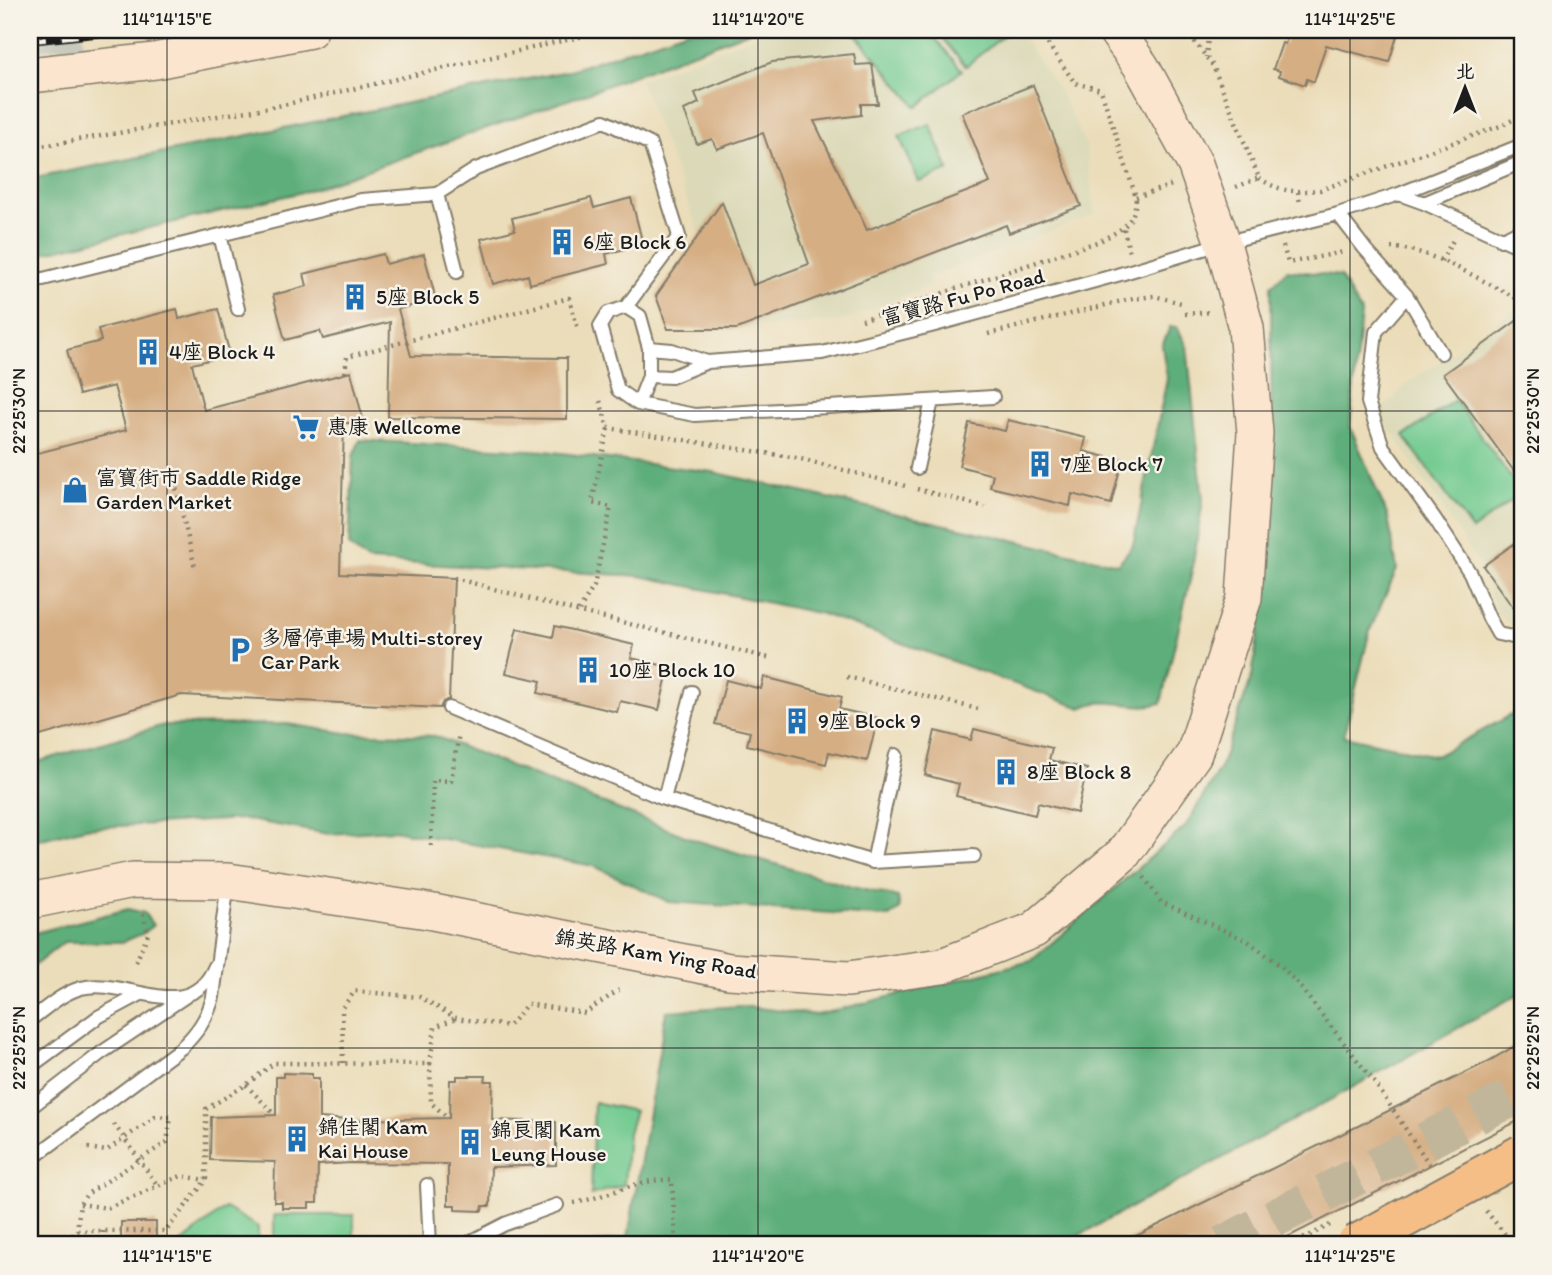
<svg xmlns="http://www.w3.org/2000/svg" width="1552" height="1275" viewBox="0 0 1552 1275" font-family="Itim,'LXGW WenKai TC',sans-serif">
<style>
.built{fill:#dbd9b8}
.industrial{fill:#c3c6b9}
.green{fill:#72ca90;stroke:#477356;stroke-width:2}
.forest{fill:#5dae7a;stroke:#3c654b;stroke-width:2}
.building{fill:#d6ae83}
.lines{fill:none;stroke-linecap:round;stroke-linejoin:round}
.primary-tunnel{stroke:#c2b69a;stroke-width:38;stroke-dasharray:38 19;stroke-linecap:butt}
.lane-casing{stroke:#847c6a;stroke-width:16}
.secondary-casing{stroke:#847c6a;stroke-width:38}
.path{stroke:#847c6a;stroke-width:4.5;stroke-dasharray:2 5;stroke-linecap:butt}
.lane{stroke:#fff;stroke-width:12}
.secondary{stroke:#fbe5cf;stroke-width:35}
.rail-casing{stroke:#1c1c1c;stroke-width:8}
.rail{stroke:#f7f3e8;stroke-width:5;stroke-dasharray:16;stroke-linecap:butt}
.primary-bridge-casing{stroke:#847c6a;stroke-width:42;stroke-linecap:butt}
.primary-bridge{stroke:#f6be87;stroke-width:38}
.ticks{fill:none;stroke:#1c1c1c;stroke-width:2;stroke-opacity:0.45}
.labels{text-anchor:middle;stroke-width:5;stroke-linejoin:round;paint-order:stroke}
.poi-label{font-size:21px;fill:#1c1c1c;stroke:#f7f3e8;text-anchor:start}
.street-label{font-size:21px;fill:#1c1c1c;stroke:#f7f3e8}
.neatline{fill:none;stroke:#1c1c1c;stroke-width:2.5}
.ticks-label{font-size:18px;text-anchor:middle;fill:#1c1c1c}
</style>
<rect width="100%" height="100%" fill="#f7f3e8"/>
<filter id="ink" filterUnits="userSpaceOnUse"><feTurbulence type="fractalNoise" baseFrequency=".0143" numOctaves="2"/><feDisplacementMap in="SourceGraphic" scale="14" xChannelSelector="R" yChannelSelector="G"/><feConvolveMatrix kernelMatrix="1 2 1 2 8 2 1 2 1" color-interpolation-filters="sRGB"/></filter>
<filter id="wash" filterUnits="userSpaceOnUse"><feTurbulence type="fractalNoise" baseFrequency=".00686" numOctaves="4" result="noise"/><feDisplacementMap in="SourceGraphic" scale="28" xChannelSelector="R" yChannelSelector="G"/><feGaussianBlur stdDeviation="1.57" result="paint"/><feColorMatrix in="noise" values="0 0 0 0 0 0 0 0 0 0 0 0 0 0 0 0 0 1.4 0 .05"/><feComposite in="paint" operator="in"/></filter>
<g filter="url(#wash)">
<rect width="100%" height="100%" fill="#ebddb9"/>
<!-- built -->
<path class="built" d="M770,30h248l42,62 26,53 9,69 -166,63 4,8 -92,36 -104,8 -97,-249z
M1516,309l6,1v318l-13,-4 -12,-11 -18,-49 -100,-152 29,-29z"/>
<!-- industrial -->
<path class="industrial" d="M30,30h52l2,15 -54,6z"/>
<!-- green -->
<path class="green" d="M852,30h76l34,40 -45,37z
M935,30h75l-44,36z
M930,124l19,46 -30,12 -20,-46z
M1455,400l67,93 -50,37 -68,-94z
M594,1102l41,9 -7,22 -4,52 -33,10z
M225,1208l33,19v18h-79z
M274,1215h80v30h-80z"/>
<!-- forest -->
<path class="forest" d="M688,30h64l-170,65 -275,96 -277,65v-77l537,-108z
M1287,270l53,6 21,37 -11,113 38,91 9,52 -27,61 -26,106 92,20 86,-47v283l-179,101 -282,152h-474l41,-8 38,-226 75,-5 76,9 214,-54 154,-134 35,-59 32,-92 20,-136 -1,-254z
M1170,327h7l10,19 16,154 -12,76 -30,127c-27,9 -53,-9 -80,5l-259,-94 -182,-38 -272,-15 -19,-15 4,-90 7,-16 185,11 168,21 405,92 15,-19 34,-166 -5,-33z
M287,724l59,9 89,3 260,104 157,47 46,10 2,12 -11,8 -220,-15 -75,-36 -201,-36 -64,4 -87,-15 -157,9 -55,14v-78l134,-39z
M128,909l16,4 9,12 -9,8 -21,9h-59l-34,27v-35z"/>
<g id="blocks">
<!-- building -->
<path class="building" d="M1290,30h109l-10,32 -63,-17 -12,37 -7,-3 -2,6 -26,-9 1,-5 -7,-2 9,-26 3,1z
M854,54l2,11 16,-1 6,40h-17v11l-47,6 53,109 123,-47 -28,-70 71,-28 48,121 -72,27 -3,-8 -269,104h-69l-12,-33 66,-94 31,83 56,-21 -46,-131 -46,16 -5,-10 -15,5 -13,-34 15,-7 -4,-10 77,-31z
M591,198l3,10 37,-10 12,46 -37,10 2,10 -78,20 -2,-9 -35,9 -12,-45 34,-9 -3,-12z
M383,254l3,10 38,-10 12,46 -38,9 13,47 156,2v61l-179,-2 2,-95 -67,17 -3,-8 -35,9 -12,-45 34,-9 -3,-12z
M177,309l2,10 39,-10 12,46 -38,9 12,46 147,-38 13,51h-20l-4,150 114,5 -5,121 -6,3 -3,6 -259,-13 -151,44v-284l96,-25 -12,-44 -35,9 -12,-45 34,-9 -3,-12z
M1522,317v165l-79,-108z
M1008,420l78,18 -3,13 39,10 -11,43 -39,-10 -2,12 -80,-19 3,-12 -34,-9 10,-43 36,8z
M1522,538v82l-39,-54z
M555,626l79,19 -3,13 38,9 -10,43 -39,-9 -3,11 -79,-19 3,-12 -35,-8 11,-44 36,8z
M764,677l78,20 -3,12 39,9 -11,43 -38,-9 -3,12 -79,-19 3,-13 -35,-8 11,-44 35,9z
M974,729l78,19 -3,12 38,9 -10,44 -39,-10 -3,12 -79,-19 3,-12 -34,-9 10,-44 36,9z
M1522,1042v77l-250,126h-154l369,-183z
M283,1073l29,1v4h7v40l32,2 98,-2 1,-38h7v-4h29l-1,5h8l-1,39 64,2v43l-65,2 -1,39h-7l-1,5 -27,-1v-5h-7v-41l-97,-1 -33,2 -1,38h-8v5h-27v-6h-8l1,-40 -65,-2 1,-43 65,-2v-38h7z
M121,1222h35v23h-35z"/>
</g>
</g>
<g filter="url(#ink)">
<use href="#blocks" fill-opacity="0" stroke="#847c6a" stroke-width="2"/>
<g class="lines">
<!-- primary-tunnel -->
<path class="primary-tunnel" d="M1222,1245l300,-153"/>
<!-- lane casing -->
<g class="lane-casing">
<path id="lane" d="M437,194l20,78
M1399,194l25,9 98,45
M1424,203l98,-41
M1338,214l27,35 42,47 34,57
M220,235l18,74
M1501,240l21,-11
M30,285l9,-5 322,-80 76,-6 39,-25 128,-48 46,23 29,92 -53,71
M1407,296l-31,36 -8,70 15,45 52,72 35,54 19,45 9,16 24,5
M649,348v28
M707,362l-35,-12 -23,-2 -9,-32 -14,-9 -18,6 -8,13 18,64 20,14 11,-28 22,1 36,-15 115,-9 109,-27 186,-51 106,-32 115,-29 61,-20 123,-49
M638,404l57,11 298,-18
M917,468l15,-67
M449,708l215,91 209,63 101,-6
M664,799l28,-107
M873,862l23,-107
M30,1020c15,-11 32,-27 51,-32 44,-12 108,40 134,-22
M30,1067l68,-50 43,-23
M30,1108l71,-55 85,-57
M30,1160l151,-112c16,-15 26,-29 32,-51l15,-115
M427,1185l3,60
M464,1245l41,-21 52,-19"/>
</g>
<!-- secondary casing -->
<g class="secondary-casing">
<path id="secondary" d="M30,75l125,-14 155,-31
M30,901l103,-21 95,1 200,30 301,60 119,8 94,-13 92,-36 89,-76 71,-100 50,-156 11,-165 -9,-105 -23,-85 -28,-79 -54,-98 -26,-36"/>
</g>
<!-- path -->
<path class="path" d="M1186,30l27,36 46,112
M1202,30l6,8 -2,19
M30,148l253,-43 327,-75
M1259,178c23,15 35,14 61,12l183,-65 19,-10
M1236,187l23,-9
M1298,192l2,11
M1136,197l36,-12
M1124,229l5,23
M1283,246l5,17 56,-11
M1391,248c38,-1 96,36 131,53
M1441,261l14,-24
M1185,314l27,-2
M862,320l238,-79c22,-12 35,-17 36,-44l-35,-107 -26,-7 -37,-53
M988,334l138,-34 28,-4 27,7
M345,373l2,-16 222,-59 9,31
M600,401l8,27 189,30 112,29
M173,475l22,92
M917,489l68,18
M454,578l106,29 209,51
M579,611l15,-25 17,-79 -19,-4 16,-75
M847,677l131,32
M431,846l2,-66 18,1 8,-48
M1144,877l17,25 87,39 33,25 16,17 78,100 56,84
M136,962l12,-28 -6,-24
M343,1063l-1,-55 13,-17 65,6 36,21 53,8 18,-22 58,9 34,-23
M430,1064l5,-37 21,-9
M246,1085l28,29
M114,1124l44,62
M574,1203c34,-6 63,-25 98,-23l4,65
M80,1204l27,4 74,-32 25,4
M1486,1211l28,34
M77,1231l3,-27 7,-10 80,-52 4,-25h-16l-49,34 -23,-4
M103,1231v14
M62,1245l15,-14h89l40,-51v-71l40,-24 28,-22 156,1 1,39 15,13
M1291,1245l39,-20"/>
<!-- lane -->
<use href="#lane" class="lane"/>
<!-- secondary -->
<use href="#secondary" class="secondary"/>
<!-- rail casing -->
<g class="rail-casing">
<path id="rail" d="M30,41l102,-11"/>
</g>
<!-- rail -->
<use href="#rail" class="rail"/>
<!-- primary-bridge casing -->
<g class="primary-bridge-casing">
<path id="primary-bridge" d="M1355,1245l167,-91"/>
</g>
<!-- primary-bridge -->
<use href="#primary-bridge" class="primary-bridge"/>
</g>
</g>
<!-- ticks -->
<path class="ticks" d="M167,30v1215M758,30v1215M1350,30v1215M30,411h1492M30,1048h1492"/>
<!-- icons -->
<defs>
<g id="building-bare" transform="scale(2.1)"><path d="M-4-6H4V6H1V3H-1V6H-4ZM-2.5-4.3h1.7v1.8h-1.7ZM.8-4.3h1.7v1.8H.8ZM-2.5-1h1.7V.8h-1.7ZM.8-1h1.7V.8H.8Z" fill="#1f6fb2" stroke="#f7f3e8" stroke-width="2.5" paint-order="stroke"/></g>
<g id="supermarket-bare" transform="scale(2.1)"><path d="M-6-5.5h2.5l.6 2H6L4.5 2H-2.5L-4.4-4H-6ZM-1.5 3.2a1.3 1.3 0 1 0 .1 0ZM3 3.2a1.3 1.3 0 1 0 .1 0Z" fill="#1f6fb2" stroke="#f7f3e8" stroke-width="2.5" paint-order="stroke"/></g>
<g id="shop-bare" transform="scale(2.1)"><path d="M-5-2.5h2.3a2.7 3.5 0 0 1 5.4 0H5L5.5 6h-11ZM-1.5-2.5h3a1.5 2.3 0 0 0-3 0Z" fill="#1f6fb2" stroke="#f7f3e8" stroke-width="2.5" paint-order="stroke"/></g>
<g id="parking-bare" transform="scale(2.1)"><path d="M-3.5-5.5H1a3.5 3.5 0 0 1 0 7H-1V5.5H-3.5ZM-1-3.4V-.6H.8a1.4 1.4 0 0 0 0-2.8Z" fill="#1f6fb2" stroke="#f7f3e8" stroke-width="2.5" paint-order="stroke"/></g>
</defs>
<g fill-rule="evenodd">
<use href="#building-bare" x="562" y="242"/>
<use href="#building-bare" x="355" y="297"/>
<use href="#building-bare" x="148" y="352"/>
<use href="#supermarket-bare" x="306" y="427"/>
<use href="#building-bare" x="1040" y="464"/>
<use href="#shop-bare" x="75" y="490"/>
<use href="#parking-bare" x="240" y="650"/>
<use href="#building-bare" x="588" y="670"/>
<use href="#building-bare" x="797" y="721"/>
<use href="#building-bare" x="1006" y="772"/>
<use href="#building-bare" x="297" y="1139"/>
<use href="#building-bare" x="470" y="1142"/>
</g>
<g class="labels">
<!-- poi labels -->
<g class="poi-label">
<text x="583" y="249">6座 Block 6</text>
<text x="376" y="304">5座 Block 5</text>
<text x="169" y="359">4座 Block 4</text>
<text x="327" y="434">惠康 Wellcome</text>
<text x="1061" y="471">7座 Block 7</text>
<text x="96" y="485">富寶街市 Saddle Ridge<tspan x="96" dy="24">Garden Market</tspan></text>
<text x="261" y="645">多層停車場 Multi-storey<tspan x="261" dy="24">Car Park</tspan></text>
<text x="609" y="677">10座 Block 10</text>
<text x="818" y="728">9座 Block 9</text>
<text x="1027" y="779">8座 Block 8</text>
<text x="318" y="1134">錦佳閣 Kam<tspan x="318" dy="24">Kai House</tspan></text>
<text x="491" y="1137">錦良閣 Kam<tspan x="491" dy="24">Leung House</tspan></text>
</g>
<!-- street labels -->
<g class="street-label">
<text transform="translate(963 297) rotate(-15)" y="7">富寶路 Fu Po Road</text>
<text transform="translate(656 954) rotate(10)" y="7">錦英路 Kam Ying Road</text>
</g>
</g>
<!-- margin -->
<rect width="1552" height="1275" fill="none" stroke="#f7f3e8" stroke-width="77"/>
<!-- north arrow -->
<g transform="translate(1465 88)" stroke="#f7f3e8" stroke-width="5" paint-order="stroke">
<path d="M0-5L12 26L0 18L-12 26Z" fill="#1c1c1c"/>
<text y="-10" font-size="19" font-weight="bold" text-anchor="middle" fill="#1c1c1c">北</text>
</g>
<rect x="38" y="38" width="1476" height="1198" class="neatline"/>
<g class="ticks-label">
<text x="167" y="25">114°14'15"E</text>
<text x="758" y="25">114°14'20"E</text>
<text x="1350" y="25">114°14'25"E</text>
<text transform="translate(19 411) rotate(-90)" y="6">22°25'30"N</text>
<text transform="translate(1533 411) rotate(-90)" y="6">22°25'30"N</text>
<text transform="translate(19 1048) rotate(-90)" y="6">22°25'25"N</text>
<text transform="translate(1533 1048) rotate(-90)" y="6">22°25'25"N</text>
<text x="167" y="1262">114°14'15"E</text>
<text x="758" y="1262">114°14'20"E</text>
<text x="1350" y="1262">114°14'25"E</text>
</g>
</svg>
